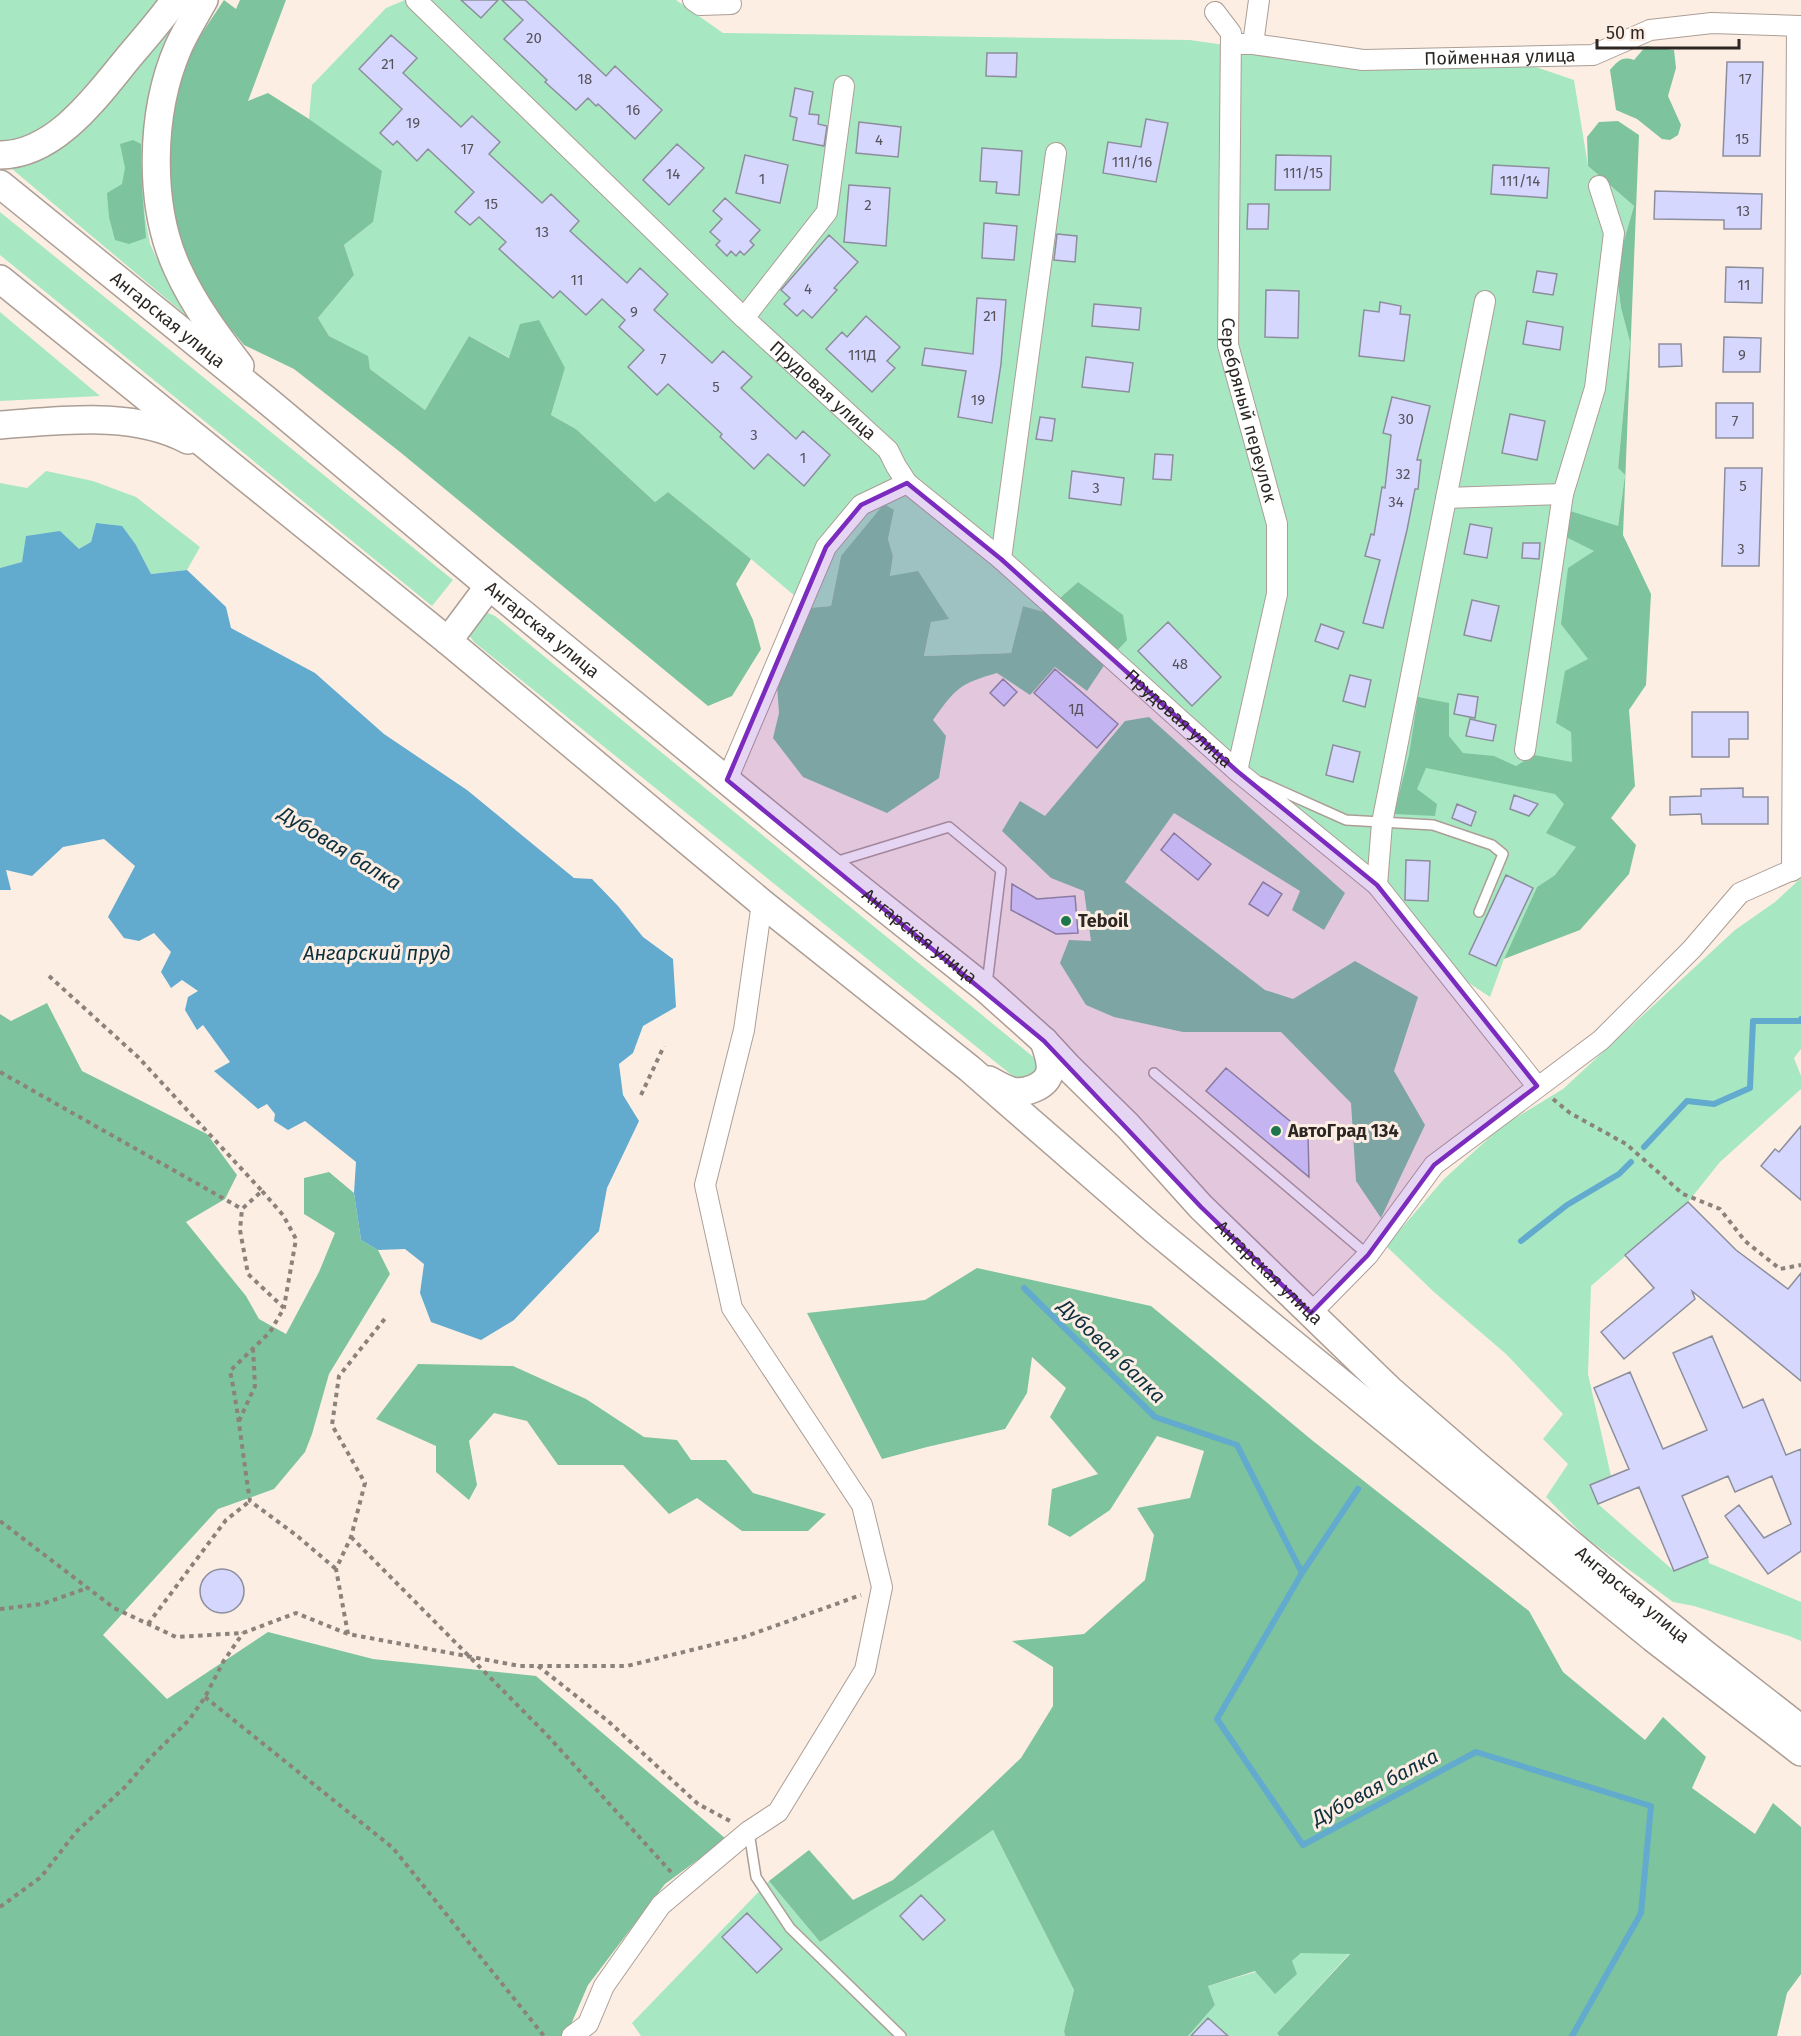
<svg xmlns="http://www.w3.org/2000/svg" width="1801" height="2036" viewBox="0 0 1801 2036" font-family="'Fira Sans',sans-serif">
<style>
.green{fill:#a7e8c3}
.forest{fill:#7dc39d}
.water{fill:#62abce}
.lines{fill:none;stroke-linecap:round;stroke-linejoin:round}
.stream{stroke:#62abce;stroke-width:6}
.building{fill:#d6d7ff;stroke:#8d8e9c;stroke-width:1.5}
.lane-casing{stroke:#ac9e95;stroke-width:12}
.street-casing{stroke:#ac9e95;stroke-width:22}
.secondary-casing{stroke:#ac9e95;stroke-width:30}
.path{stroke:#8b827b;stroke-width:4;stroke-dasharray:4.5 4.5;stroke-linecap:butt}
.lane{stroke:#fff;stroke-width:9}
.street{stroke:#fff;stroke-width:20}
.secondary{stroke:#fff;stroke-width:27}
.marked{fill:#7b2cbf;fill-opacity:0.2;stroke:#7b2cbf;stroke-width:4.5;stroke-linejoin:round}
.poi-dot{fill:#1e774c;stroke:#fdeee4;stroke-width:2}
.labels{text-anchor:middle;stroke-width:6;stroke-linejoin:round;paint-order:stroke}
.number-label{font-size:15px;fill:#56535a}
.street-label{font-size:18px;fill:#2c2723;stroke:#fdeee4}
.poi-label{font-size:18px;font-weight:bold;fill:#2c2723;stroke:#fdeee4;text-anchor:start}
.water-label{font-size:20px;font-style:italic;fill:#0d303f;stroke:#fdeee4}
</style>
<rect width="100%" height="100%" fill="#fdeee4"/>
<!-- green -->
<path class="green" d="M0,0h158l-29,38 -81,89 -34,15 -14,-1z
M186,0h3l-21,36 -17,47 -5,25 -5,53 4,56 5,27 19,40 31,43 -188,-158 31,-10 26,-18z
M405,0h271l47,33 467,7 203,29 137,-4 44,15 14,86 46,40 -18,62 5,40 9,34 -12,126 7,7 -7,51 -52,11 29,13 -7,109 -17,73 6,114 -22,29 -18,12 -33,72 -14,38 -77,-51 -38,-50 -35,-40 -90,-88 -34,-25 -98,-93 9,-11 -49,-57 -34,30 -21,-6 -12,47 -87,3 7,-34 17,-4 -58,-42 3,-20 -5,-17 6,-29 -53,46 -10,50 -22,2 -58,-49 -83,-67 -13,10 -79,-73 -25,-14 14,-47 -55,-10 -41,-22 -44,74 -55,-41 -3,-13 -38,-20 -11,-18 36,-43 -10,-30 29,-23 -64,-103 3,-34 74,-77z
M0,212l453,368 -21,26 -432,-351z
M0,312l100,84 -100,5z
M46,471l47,10 43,16 64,50 -13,23 -36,4 -15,-29 -40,-22 -5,19 -12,8 -79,18v-85l27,5z
M481,613h7l7,3 542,444 4,13 -22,8 -545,-439 -5,-7 -1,-7z
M1801,878v171l-7,9 7,18v13l-81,73 -32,40 -97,84 -3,88 23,102 -21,9 8,19 76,67 34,-14 1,6 92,39v39l-12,-5 -95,-30 -21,-4 -87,-64 -40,-41 22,-33 -25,-25 20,-25 -57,-60 -72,-62 -48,-46 58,-67 58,-53 61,-37 172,-159 40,-28z
M993,1830l81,160 -10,41 1,5h-424l-9,-13 137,-142 51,61 95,-58z
M1301,1953h49l-73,80 2,3h-91l27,-31 -7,-19 84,-25z"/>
<!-- forest -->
<path class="forest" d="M224,0l12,9 4,-9h46l-38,101 20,-8 41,26 73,52 -9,51 -29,23 10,30 -36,43 11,18 39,20 2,13 55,41 44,-74 40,22 11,-34 19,-4 26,48 -14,47 25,14 79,73 13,-10 83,67 -15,25 17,36 8,29 -29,47 -24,10 -308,-254 -106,-83 -50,-24 -19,-23 -22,-31 -19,-42 -15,-56 -2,-61 12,-58 17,-32z
M1646,46l28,4 2,18 -8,28 13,29 -3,10 -8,5 -8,-1 -25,-20 -21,-9 -6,-40c8,-9 12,-14 24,-10z
M1618,121l21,14 -16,400 28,59 -5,91 -17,25 6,76 -24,32 25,27 -7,29 -49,56 -76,29 33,-72 18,-12 21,-28 -30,-14 18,-29 -9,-10 -129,-26 -9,21 20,15 -2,12 -41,-2 15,-59 9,-58 31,6v33l14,17 31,3 22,10 18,-11 38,7 -1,-30 -15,-9 9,-52 23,-12 -27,-35 7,-56 26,-17 -28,-14 4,-26 48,15 7,-51 -7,-7 12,-126 -9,-34 -5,-40 18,-62 -46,-40 -1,-29 12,-15z
M133,140l8,4 1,45 4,49 -17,6 -14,-4 -6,-23 -2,-24 15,-9 3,-16 -5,-24z
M884,504l10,6 -6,29 5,17 -3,20 28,-5 31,48 -18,3 -7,34 87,-3 12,-47 21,6 34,-30 45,33 4,25 -22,24 -18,27 -32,-24 -25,28 -33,-22c-38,11 -41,15 -64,47l13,16 -7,42 -52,35 -84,-36 -30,-39 6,-25 -2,-28 32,-77 22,-2 10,-50z
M1149,717l196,176 -21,37 -32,-20 8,-19 -126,-78 -49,69 140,108 28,9 62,-38 63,36 -24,74 31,54 -44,93 -25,-37 -5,-78 -70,-71h-98l-69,-15 -28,-12 -26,-42 9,-23 22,1 -7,-50 -33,-13 -49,-47 18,-30 25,15 80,-95z
M47,1003l35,68 125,63 30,41 -12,24 -39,23 60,74 13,23 27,15 33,-62 16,-39 -31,-19v-36l25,-6 25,21 7,47 17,10 12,24 -61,100 -17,60 -7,18 -31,37 -56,20 -115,126 64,64 101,-67 105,27 163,17 190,163 -61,45 -77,101 -22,51h-566v-1022l11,7z
M977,1268l174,38 162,135 216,170 34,61 82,68 18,-23 43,40 -14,31 63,46 18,-31 28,24v147l-14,19 -10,43h-498l-2,-3 73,-79 -49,-1 -9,8 5,13 -22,20 -20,-23 -47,15 7,19 -27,31h-123l-1,-5 10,-41 -81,-160 -78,54 -95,58 -51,-61 40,-31 44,50 40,-20 128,-122 32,-52v-39l-41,-26 72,-7 61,-54 9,-45 -17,-27 53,-10 14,-47 -47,-15 -47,74 -40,27 -22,-12 4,-36 46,-15 -48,-57 16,-29 -34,-31 -5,36 -22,36 -78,18 -45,12 -75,-146 118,-13z
M418,1364l95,2 73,33 58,38 33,3 14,20h35l27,33 73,21 -18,17h-66l-45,-33 -28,16 -46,-49h-65l-31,-44 -33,-8 -25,28 8,44 -8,15 -33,-28v-26l-60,-27z"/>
<!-- water -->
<path class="water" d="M96,523l26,3 14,19 15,29 36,-4 39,37 5,21 84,45 69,61 83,56 107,88 18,1 26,27 25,31 30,22 3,48 -33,19 -10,27 -14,11 4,31 16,26 -32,67 -8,43 -85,89 -33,20 -50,-18 -11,-29 4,-29 -19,-15 -27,1 -17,-10 -7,-47 2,-31 -51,-41 -17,9 -14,-9 1,-7 -8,-10 -9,5 -44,-38 16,-9 -27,-37 -6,5 -12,-20 3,-13 10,-6 -16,-11 -11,8 -10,-16 10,-20 -17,-19 -15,8 -15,-3 -16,-21 27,-51 -31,-27 -41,8 -31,29 -26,-6 5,20h-11v-322l22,-6 4,-26 34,-5 19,18 12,-7z"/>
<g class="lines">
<!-- stream -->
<path class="stream" d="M1644,1147l43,-46 27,3 36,-16 3,-67h47l1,-2
M1521,1241l46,-36 52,-31 12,-12
M1024,1288l131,129 82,28 65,128 -85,146 86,126 173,-93 175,54 -10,107 -69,123
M1302,1573l56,-84"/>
</g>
<!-- building -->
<path class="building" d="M461,0h37l-17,18z
M502,0h23l81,76 9,-10 47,44 -27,29 -37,-35 -2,2 -8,-8 -12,12 -31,-28 2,-2 -43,-41 19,-19z
M391,35l26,23 -14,15 58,54 11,-11 28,26 -11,12 53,49 9,-9 28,27 -9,10 57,52 13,-15 28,26 -14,16 58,53 11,-12 29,26 -11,11 55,51 7,-8 27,24 -26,31 -36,-32 -14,15 -34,-32 2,-3 -54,-50 -11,11 -29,-28 16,-17 -25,-23 6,-7 -23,-21 -16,16 -26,-24 -7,7 -54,-49 7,-7 -27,-25 -9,8 -15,-13 19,-20 -46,-43 -11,12 -20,-20 -4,4 -13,-12 22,-24 -43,-40z
M987,53h30l-1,24 -30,-1z
M1727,62h36l-3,94h-37z
M795,88l18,4 -4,22 10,1 -1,9 9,2 -3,20 -31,-6 4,-22 -7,-2z
M1146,119l22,4 -12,59 -53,-9 5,-31 33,5z
M859,122l42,5 -3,30 -42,-4z
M677,144l27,24 -35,37 -26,-25z
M982,148l40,3 -3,44 -23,-2 1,-11 -17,-1z
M745,155l43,10 -8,38 -44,-10z
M1276,155l55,1 -1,34h-55z
M1493,165l56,3 -2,30 -56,-4z
M849,185l41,3 -4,58 -42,-4z
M1655,191l107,3 -1,35h-37v-9l-70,-1z
M725,198l35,32 -10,11 4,4 -10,10 -4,-4 -4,5 -5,-5 -4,5 -11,-11 4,-4 -10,-9 12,-13 -9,-8z
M1248,204h21l-1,25h-21z
M984,223l33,3 -3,34 -32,-2z
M1057,234l20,2 -2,26 -21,-2z
M829,235l29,27 -24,26 3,2 -25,28 -9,-8 -6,6 -13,-12 6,-6 -9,-8z
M1726,267l37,1 -1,35 -37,-1z
M1537,271l20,3 -4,21 -20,-3z
M1266,290l33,1 -1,47 -33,-1z
M977,298l29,2 -5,64 -9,59 -34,-6 8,-46 -44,-6 3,-17 48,6z
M1380,302l21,4 -1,8 10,1 -6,46 -45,-5 5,-46 15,2z
M1094,304l47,4 -2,22 -47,-4z
M866,316l34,31 -13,14 8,7 -23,24 -46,-43 16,-17 5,5z
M1527,321l36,6 -3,23 -37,-6z
M1724,337l37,1 -1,34h-37z
M1659,344h22l1,22 -23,1z
M1086,357l47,6 -4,29 -47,-5z
M1392,397l38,9 -13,54h4l-3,29h-3l-8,41 -24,98 -20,-5 17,-63 -15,-4 6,-22 3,1 8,-48 3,1 6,-53 -8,-2z
M1716,403h37v35h-37z
M1510,414l35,7 -8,39 -35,-7z
M1040,417l15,2 -3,22 -16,-2z
M1155,454l18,1 -2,25 -18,-1z
M1725,468h37l-3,98h-37z
M1072,471l52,7 -3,27 -52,-7z
M1470,524l22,4 -5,30 -23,-4z
M1523,543h17l-1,16 -17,-1z
M1472,600l27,6 -8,35 -27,-6z
M1168,622l53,55 -29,29 -54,-55z
M1321,624l23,8 -6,17 -23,-8z
M1055,669l63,55 -21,24 -63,-55z
M1350,675l21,5 -6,27 -22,-6z
M1003,679l14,13 -13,14 -14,-13z
M1458,694l20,3 -3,21 -21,-4z
M1692,712h56v27h-19v18h-37z
M1470,719l26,6 -3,16 -27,-5z
M1333,745l27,7 -7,30 -27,-7z
M1743,788v9h25v27h-66l-1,-10 -31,1v-18l31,-1v-7z
M1514,795l24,9 -9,12 -19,-7z
M1457,804l19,8 -5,14 -19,-8z
M1174,833l37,31 -13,16 -37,-30z
M1406,860l24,1 -2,40 -23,-1z
M1506,875l27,13 -37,78 -27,-12z
M1263,882l19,12 -14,22 -19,-12z
M1012,884l25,15 38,-3 3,37 -22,1 -45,-24z
M1226,1068l82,68 1,41 -103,-86z
M1801,1126v74l-40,-34 14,-17 4,3z
M1688,1202l48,48 52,39 13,-16v108l-109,-90 3,8 -71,60 -23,-27 53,-44 -29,-33z
M1712,1336l31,72 20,-9 23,56 15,-6v102l-33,23 -43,-58 14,-11 25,33 27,-14 -19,-48 -37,16 -7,-16 -46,20 26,61 -34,14 -35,-84 -41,17 -8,-19 39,-16 -35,-81 36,-16 33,77 44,-19 -34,-77z
M200 1591a22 22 0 1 1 44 0a22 22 0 1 1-44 0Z
M921,1895l24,25 -22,20 -23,-24z
M747,1913l35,36 -25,24 -35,-36z
M1208,2018l20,18h-37z"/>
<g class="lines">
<!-- lane casing -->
<g class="lane-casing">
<path id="lane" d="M1261,782l85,38 87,5 59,20 11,9 -24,58
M835,862l114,-35 52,43 -14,114
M1154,1073l214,182
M749,1832l7,45 34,51 111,108"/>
</g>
<!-- street casing -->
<g class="street-casing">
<g id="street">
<path id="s1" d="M416,0l328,318 144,132 8,16 11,17 94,76 236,212 140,114 160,201"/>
<path d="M693,0l7,5 31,-1"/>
<path id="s2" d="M1215,12l16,21 -3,312 49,179v70l-40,177"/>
<path id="s3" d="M1231,44h22l110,16 230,-5 57,-25 62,-7 89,3"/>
<path d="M1253,44l6,-44"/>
<path d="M744,318l83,-106 17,-126"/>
<path d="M1446,498l117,-4"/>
<path d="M1001,559l55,-406"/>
<path d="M1525,750l38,-256 32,-106 19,-155 -15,-47"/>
<path d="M727,780l99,-233 35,-42 46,-22"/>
<path d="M1792,871l5,-845"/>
<path d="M1377,885l5,-62 103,-522"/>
<path d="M1311,1313l57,-58 66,-90 167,-125 91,-91 48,-56 61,-27"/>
<path d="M572,2036l16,-12 16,-38 57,-81 88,-74 29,-19 87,-142 17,-83 -20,-82 -130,-197 -27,-123 39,-155 18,-127"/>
</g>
</g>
<!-- secondary casing -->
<g class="secondary-casing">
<g id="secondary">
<path d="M204,0c-9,16 -19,32 -26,48 -28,65 -30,158 0,222 16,35 39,66 62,96"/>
<path d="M0,155c55,0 97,-59 128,-97 16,-19 33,-38 47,-58"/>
<path id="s4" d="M0,184l269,218 220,184 340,278 157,125 58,52 24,26 60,59 73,81 189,183 84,73 142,119 90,73 95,74"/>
<path d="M0,279l448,362 314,262 208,166 185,161 136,112 362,296 148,114"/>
<path d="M0,425c60,-4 132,-15 188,15"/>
<path d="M448,641l41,-55"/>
<path d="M989,1080c7,4 15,9 23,11 12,3 33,-4 37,-17 4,-10 -2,-23 -5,-33"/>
</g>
</g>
<!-- path -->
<path class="path" d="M49,976l89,81 124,134 -20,18 -2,21 8,44 36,34 -14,24 -40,39c9,43 13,87 20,130l46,34 40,34
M0,1072l242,137
M641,1095l23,-49
M1553,1099l17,14 56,31 57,50 37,15 25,32 35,28 21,-4
M262,1191l21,24 13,24 -12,68
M239,1421l16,-35 -2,-38
M0,1521l114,87 62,29 67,-4 53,-20 52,21 172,32h107l117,-29 117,-42
M351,1537l196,198 124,137
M0,1609l42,-5 45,-16
M148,1624l78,-104 24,-19
M348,1634l-12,-65 15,-32 14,-54 -33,-58 7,-49 48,-60
M538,1666l70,55 90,83 34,18
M205,1697l188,151 151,188
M0,1907l41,-30 35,-45 49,-45 26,-30 38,-37 16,-23 18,-35 20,-29"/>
<!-- lane -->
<use href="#lane" class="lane"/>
<!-- street -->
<use href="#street" class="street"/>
<!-- secondary -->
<use href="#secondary" class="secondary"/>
</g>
<!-- marked area -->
<path class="marked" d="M907,483l94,76 236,212 140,114 160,201 -103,79 -66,90 -57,58 -110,-106 -157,-166 -317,-261 99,-233 35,-42z"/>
<!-- markers -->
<g class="poi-dot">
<circle cx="1066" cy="921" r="6"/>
<circle cx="1276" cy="1131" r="6"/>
</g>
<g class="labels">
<!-- number labels -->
<g class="number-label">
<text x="534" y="43">20</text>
<text x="388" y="69">21</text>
<text x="585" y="84">18</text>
<text x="1745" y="84">17</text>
<text x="633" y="115">16</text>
<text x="413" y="128">19</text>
<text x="1742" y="144">15</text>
<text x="879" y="145">4</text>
<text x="467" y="154">17</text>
<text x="1132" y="167">111/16</text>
<text x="1303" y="178">111/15</text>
<text x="673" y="179">14</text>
<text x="762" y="184">1</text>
<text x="1520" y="186">111/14</text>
<text x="491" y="209">15</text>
<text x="868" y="210">2</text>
<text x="1743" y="216">13</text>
<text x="542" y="237">13</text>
<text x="577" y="285">11</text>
<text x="1744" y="290">11</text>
<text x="808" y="294">4</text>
<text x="634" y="317">9</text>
<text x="990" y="321">21</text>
<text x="862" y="360">111Д</text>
<text x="1742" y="360">9</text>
<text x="663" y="364">7</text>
<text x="716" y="392">5</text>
<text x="978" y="405">19</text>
<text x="1406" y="424">30</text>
<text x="1735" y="426">7</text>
<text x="754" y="440">3</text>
<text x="803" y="463">1</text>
<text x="1403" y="479">32</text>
<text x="1743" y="491">5</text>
<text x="1096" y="493">3</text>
<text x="1396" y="507">34</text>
<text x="1741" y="554">3</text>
<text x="1180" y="669">48</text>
<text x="1076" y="714">1Д</text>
</g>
<!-- street labels -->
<g class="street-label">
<text dy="6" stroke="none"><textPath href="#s3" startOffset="270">Пойменная улица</textPath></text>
<text dy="6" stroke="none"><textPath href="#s4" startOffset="216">Ангарская улица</textPath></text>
<text dy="6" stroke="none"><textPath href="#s1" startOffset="564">Прудовая улица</textPath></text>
<text dy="6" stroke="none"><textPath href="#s2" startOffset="406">Серебряный переулок</textPath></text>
<text dy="6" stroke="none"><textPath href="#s4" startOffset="702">Ангарская улица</textPath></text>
<text dy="6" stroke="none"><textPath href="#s1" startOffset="1050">Прудовая улица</textPath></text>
<text dy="6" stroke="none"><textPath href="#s4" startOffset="1188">Ангарская улица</textPath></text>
<text dy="6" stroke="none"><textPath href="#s4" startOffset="1674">Ангарская улица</textPath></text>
<text dy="6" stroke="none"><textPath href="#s4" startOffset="2160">Ангарская улица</textPath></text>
</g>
<!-- poi labels -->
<g class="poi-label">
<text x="1078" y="927">Teboil</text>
<text x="1288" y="1137">АвтоГрад 134</text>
</g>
<!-- water labels -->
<g class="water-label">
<text transform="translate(340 848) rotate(32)" y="7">Дубовая балка</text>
<text x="377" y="960">Ангарский пруд</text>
<text transform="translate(1112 1351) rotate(44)" y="7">Дубовая балка</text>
<text transform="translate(1375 1787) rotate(-28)" y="7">Дубовая балка</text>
</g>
</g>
<!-- scale -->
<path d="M1597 39v9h142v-9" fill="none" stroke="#2c2723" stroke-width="3"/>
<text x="1606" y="39" font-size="18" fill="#2c2723" stroke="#fdeee4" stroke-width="4.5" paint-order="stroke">50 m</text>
</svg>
